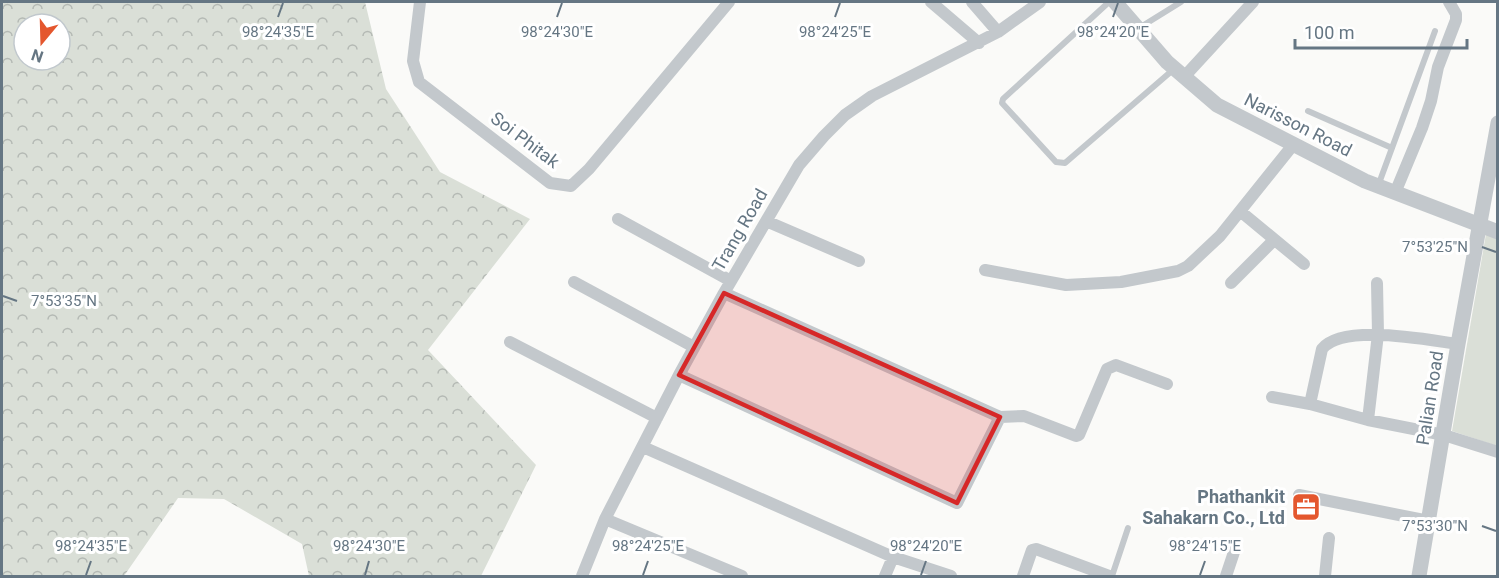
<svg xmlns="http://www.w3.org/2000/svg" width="1499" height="578" viewBox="0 0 1499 578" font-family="Roboto,sans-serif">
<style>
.green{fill:#dadfd7}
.forest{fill:url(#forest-crowns);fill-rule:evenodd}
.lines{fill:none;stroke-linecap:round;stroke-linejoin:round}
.service{stroke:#c3c8cc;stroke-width:6}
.minor{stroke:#c3c8cc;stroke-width:12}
.tertiary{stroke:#c3c8cc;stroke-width:15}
.marked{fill:#d62828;fill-opacity:0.2;stroke:#d62828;stroke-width:4.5;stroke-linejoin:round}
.ticks{fill:none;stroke:#657683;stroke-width:2}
.labels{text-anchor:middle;stroke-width:6;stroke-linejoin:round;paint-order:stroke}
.street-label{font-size:18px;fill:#657683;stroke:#fff}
.poi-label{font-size:18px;font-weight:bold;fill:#657683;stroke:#fff;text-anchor:end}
.ticks-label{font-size:15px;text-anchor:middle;fill:#657683;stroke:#fff;stroke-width:6;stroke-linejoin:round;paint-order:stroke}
</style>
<defs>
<pattern id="forest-crowns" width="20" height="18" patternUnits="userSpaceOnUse" patternTransform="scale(1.5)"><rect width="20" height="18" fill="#dadfd7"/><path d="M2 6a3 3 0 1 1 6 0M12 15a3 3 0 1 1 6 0" fill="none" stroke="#b4b9b4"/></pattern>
</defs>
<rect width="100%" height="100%" fill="#fafaf8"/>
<!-- green -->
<path class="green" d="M1486,234l11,5v207l-45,-15z"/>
<!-- forest -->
<path class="forest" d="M2,2h363l21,87 54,83 90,47 -102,131 108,115 -55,111h-172l-7,-32 -78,-45 -46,-1 -54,78h-122zM24,24h36v36h-36z"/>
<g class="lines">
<!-- service -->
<path class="service" d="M1109,2l-106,97 -1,4 54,59 9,1 109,-94
M1139,28l42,-26
M1308,111l84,37
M1378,186l57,-155
M1112,576l16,-48"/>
<!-- minor -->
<path class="minor" d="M420,2l-7,59 6,21 131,101 21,3 18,-17 140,-167
M931,2l48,41
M972,2l26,30
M1184,77l69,-75
M1395,193l27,-65 9,-27 7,-34 18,-47v-6l-7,-12
M1240,211l64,53
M618,219l113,62
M766,221l93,40
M985,270l81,15 55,-3 57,-11 10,-5 32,-30 73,-91
M574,282l120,65
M1231,283l43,-43
M724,293l276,124 24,-1 52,20 3,-1 28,-66 9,-4 51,19
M510,342l147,76
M679,375l278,128 43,-86
M1272,397l38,7 58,16 76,15 54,17
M1310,404l12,-55c21,-26 105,-9 136,-5
M1368,420l10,-86 -1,-51
M643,447l250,110 58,19
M1299,495l130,26
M605,519l137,57
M582,576l23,-57 74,-144 45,-82 75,-128 25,-29 21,-21 27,-19 126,-64 42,-30
M885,576l8,-19
M1023,576l9,-26 4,-1 73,27
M1226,576l9,-27
M1325,576l4,-38"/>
<!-- tertiary -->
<path class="tertiary" d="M1115,2l52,60 50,43 148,76 133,51
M1419,576l39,-232 40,-221"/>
</g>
<!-- marked area -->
<path class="marked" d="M724,293l276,124 -43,86 -278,-128z"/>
<!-- ticks -->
<path class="ticks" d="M278,17l5,-14M557,17l5,-14M835,17l5,-14M1113,17l5,-14M1482,247l14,5M3,296l14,5M1482,526l14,5M86,575l5,-14M365,575l4,-14M643,575l5,-14M921,575l5,-14M1200,575l5,-14"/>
<!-- icons -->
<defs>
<g id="office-square" transform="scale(1.5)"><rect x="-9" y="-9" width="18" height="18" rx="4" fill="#e4572e" stroke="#fff"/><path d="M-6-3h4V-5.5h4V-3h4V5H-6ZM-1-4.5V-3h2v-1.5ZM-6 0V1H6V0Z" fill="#fff"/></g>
</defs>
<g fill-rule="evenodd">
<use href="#office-square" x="1306" y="507"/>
</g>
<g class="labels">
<!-- street labels -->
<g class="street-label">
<text transform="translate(1298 125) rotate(27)" y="6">Narisson Road</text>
<text transform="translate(525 140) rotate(37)" y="6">Soi Phitak</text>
<text transform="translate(740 230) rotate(-60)" y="6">Trang Road</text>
<text transform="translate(1430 398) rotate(-81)" y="6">Palian Road</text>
</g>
<!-- poi labels -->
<g class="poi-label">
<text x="1285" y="503">Phathankit<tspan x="1285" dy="21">Sahakarn Co., Ltd</tspan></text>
</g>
</g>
<g class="ticks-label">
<text x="278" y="37">98°24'35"E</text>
<text x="557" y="37">98°24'30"E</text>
<text x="835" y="37">98°24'25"E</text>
<text x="1113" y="37">98°24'20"E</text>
<text x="1435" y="252">7°53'25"N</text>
<text x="64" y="306">7°53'35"N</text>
<text x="1435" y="531">7°53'30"N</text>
<text x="91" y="551">98°24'35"E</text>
<text x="369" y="551">98°24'30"E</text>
<text x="648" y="551">98°24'25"E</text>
<text x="926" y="551">98°24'20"E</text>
<text x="1205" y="551">98°24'15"E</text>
</g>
<!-- border -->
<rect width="1499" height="578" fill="none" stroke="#657683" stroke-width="6"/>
<!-- north arrow -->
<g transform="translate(42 42) rotate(199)"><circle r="28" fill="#ffffff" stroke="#c1c8cd" stroke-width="1.5"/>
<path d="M0-4.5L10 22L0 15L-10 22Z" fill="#e4572e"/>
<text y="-9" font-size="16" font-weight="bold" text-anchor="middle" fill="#657683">N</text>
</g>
<!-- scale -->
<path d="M1295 39v9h172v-9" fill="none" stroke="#657683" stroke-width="3"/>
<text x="1304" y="39" font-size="18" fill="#657683" stroke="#ffffff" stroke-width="4.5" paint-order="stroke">100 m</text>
</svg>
